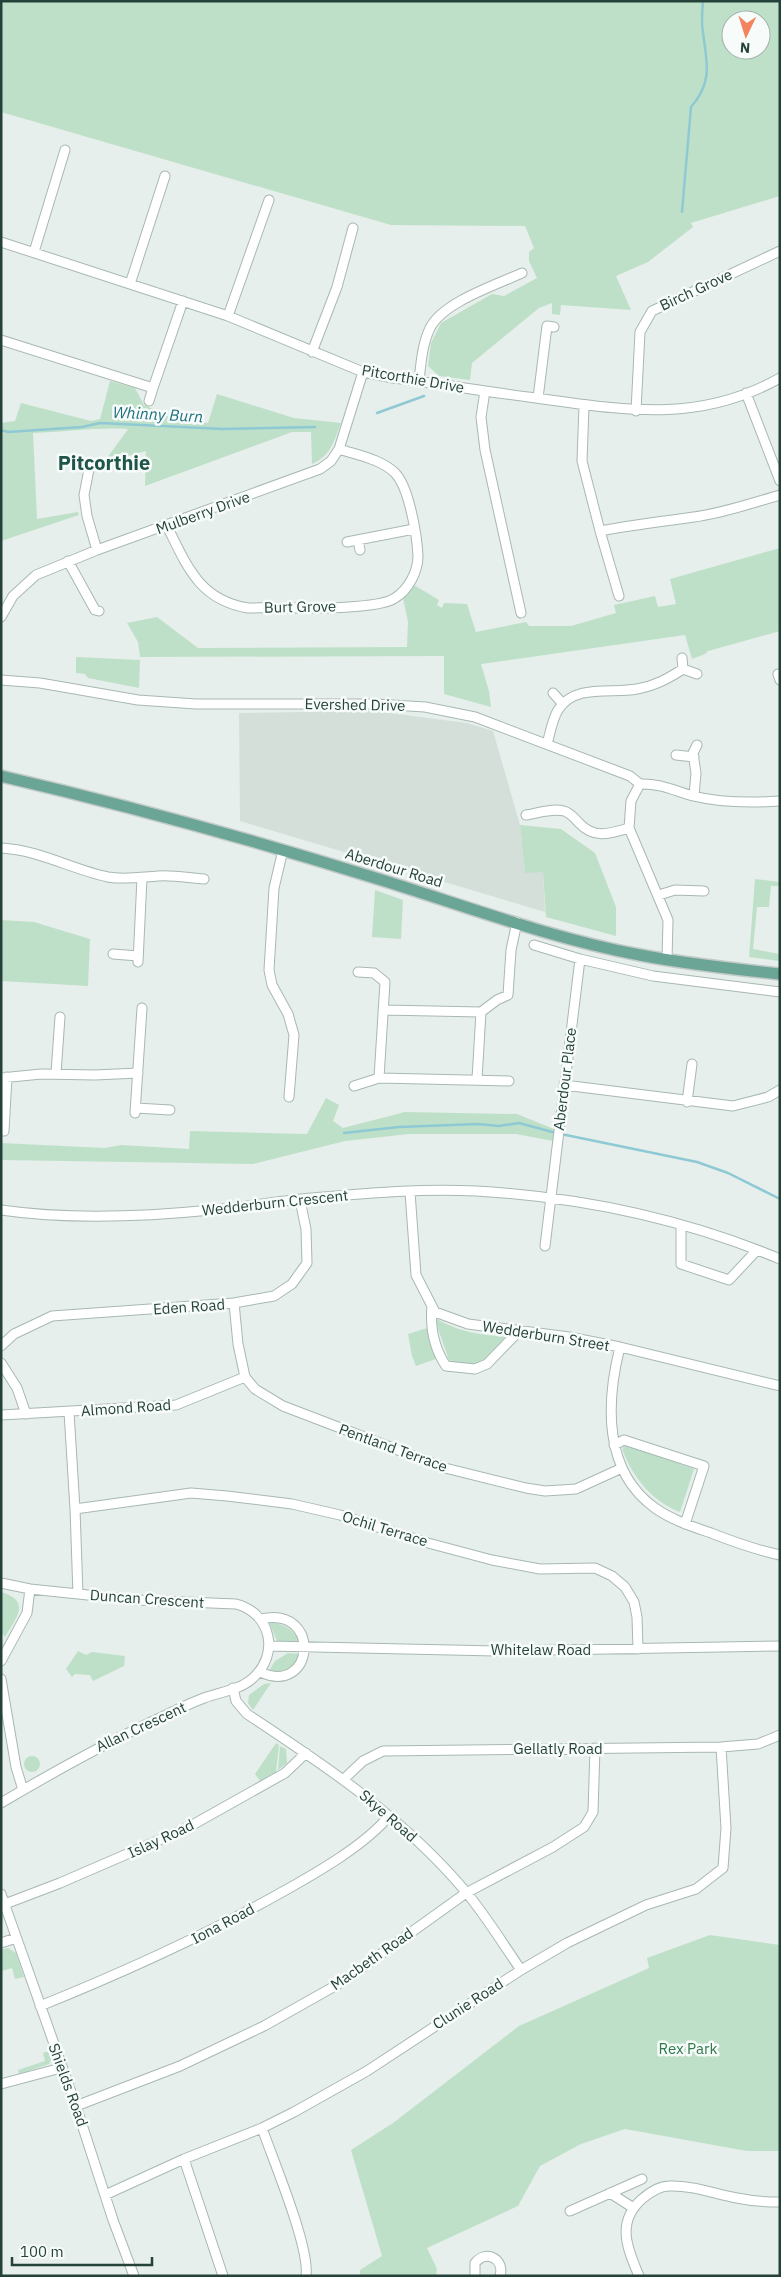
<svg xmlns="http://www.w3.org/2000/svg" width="781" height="2277" viewBox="0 0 781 2277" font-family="'IBM Plex Sans',sans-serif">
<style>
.built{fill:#d4dfda}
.green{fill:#bfe0c8;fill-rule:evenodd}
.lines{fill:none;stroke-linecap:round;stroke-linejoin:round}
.stream{stroke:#8ec9d4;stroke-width:2.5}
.minor-casing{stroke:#a8b8b2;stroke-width:11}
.major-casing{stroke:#c2cac8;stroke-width:14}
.minor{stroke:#fff;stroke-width:9}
.major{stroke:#6aa596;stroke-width:11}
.labels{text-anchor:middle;stroke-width:5;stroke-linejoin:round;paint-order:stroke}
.street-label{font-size:15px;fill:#24423a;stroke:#f7fbf9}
.park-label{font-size:15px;fill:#2d7a4b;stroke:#f7fbf9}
.water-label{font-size:16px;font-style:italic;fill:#1c6f80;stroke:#f7fbf9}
.district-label{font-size:20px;font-weight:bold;fill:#1f5548;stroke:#f7fbf9}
</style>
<rect width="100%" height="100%" fill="#e6efeb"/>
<!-- built -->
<path class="built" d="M374,711l93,12 26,8 27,94 5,47h18l2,40 -305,-91 -1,-108z"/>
<!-- green -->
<path class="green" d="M1,1h779v195l-89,27 2,4 -45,35 -32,14 15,34 -70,-5 -1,10 -8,-1v-11l-13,5 -67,55 -2,17 -31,-4 -11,-10 3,-23 10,-20 51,-29 12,2 33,-18 -8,-17v-9l5,-4 -9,-22 -134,-1 -390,-113zM731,20h30v30h-30z
M110,381l25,7 9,17 26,12 38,6 9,-29 77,24 47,5c-7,18 -10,33 -29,41l-1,-32h-19l-147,54 1,-35 -36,10 -3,-3 21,-29c-32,-2 -63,3 -95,4l4,86 41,-7 1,3 -78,26v-118l14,-2 6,-18 70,18 9,-2z
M780,548v83l-72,20 -3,3 -13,5 -7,-24 -204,29 8,27 2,16 -47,-13v-38l-304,1 -2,-15 -11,-19 30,-6 41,31 209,-1 1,-25 -5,-24 11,-13 25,15 -2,5 5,3 2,-5 23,1 9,28 50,-10 3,4h42l45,-13 -2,-8 41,-9 3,11 18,-3 -6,-25z
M76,657l64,3 -1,28 -51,-10 -3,-4 -9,-1z
M520,825l41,4 34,24 21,54v29l-70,-19 -3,-45 -18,1z
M755,879l25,3v4h-9l-2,21h-12l-4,42 27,5 -1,7 -30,-4z
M375,890l28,10 -2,39 -29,-2z
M1,920l33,2 56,17 -2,47 -87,-5z
M326,1098l13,7 -6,16 10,7 62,-16 112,2 37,15 -1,12 -37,-7h-107l-64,7 -92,23 -252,-4v-17l104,5 16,-3 68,4 1,-18 117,3z
M437,1319c24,14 42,15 69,18l1,4 -27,23 -27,-2 -4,-2 -14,-40z
M427,1328l9,31 -20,7 -4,-10 -4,-22z
M626,1445l68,24 -14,43c-27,-10 -47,-34 -57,-61v-4z
M1,1592c31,9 15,26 4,45l-4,-5z
M269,1622c15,2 22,6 31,18l-2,3 -21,-2z
M78,1651l8,4 6,-3 33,4 -1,10 -31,15 -3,-6 -15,-1 -3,3 -6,-8z
M288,1653l11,1v3c-12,14 -11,15 -31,15l7,-11z
M271,1683l-18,27 -5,-7 1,-8 15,-11z
M276,1743l3,2 -3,27 -16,9 -5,-7z
M280,1746l6,3 1,14 -9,7z
M24 1764a8 8 0 1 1 16 0a8 8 0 1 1-16 0Z
M710,1935l70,10v206h-33l-122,-22 -44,15 -41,22 -22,40 -91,42 10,21 -1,7h-76v-6l22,-14 -31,-106 42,-27 126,-97 130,-58 -2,-10z
M8,1948l8,5 8,24 -9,2 -3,-11 -10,3 -1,-21z
M49,2051l2,9 -2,4 -30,10 -1,-4 27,-9 -2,-8z"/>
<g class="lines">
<!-- stream -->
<path class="stream" d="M682,212l9,-105c22,-25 16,-44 12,-74 -2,-11 -1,-21 0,-32
M377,413l47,-17
M1,430l7,2 74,-5 18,-4 123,6 92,-2
M344,1133l55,-6 79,-3 21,2 20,-3 37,10
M561,1134l136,28 31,11 52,26"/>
<!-- minor casing -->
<g class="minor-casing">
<path id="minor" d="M1,242l227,74 135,56 30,6c48,6 95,14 143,20 88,12 162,26 244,-20
M34,252l31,-102
M130,284l35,-108
M228,316l41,-116
M1,340l152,48 30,-87
M312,352l25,-65 16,-59
M419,381c2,-18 3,-36 11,-53 13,-26 66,-43 92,-55
M485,391l-4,26 4,33 36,163
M746,393l34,88
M538,398l9,-72 7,1
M149,401l4,-13
M584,406l-2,55 18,70 19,65
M636,411l4,-79 12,-21 128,-60
M82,463l8,1 -6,31 3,21 10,34
M167,526c20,40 32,74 81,82 29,-1 127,4 147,-10 13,-8 23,-26 23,-42 -1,-21 -9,-69 -23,-83 -14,-14 -38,-18 -56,-24
M600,531c31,-6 63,-10 94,-14 30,-4 58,-14 86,-22
M358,540l2,10
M347,542l67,-13
M68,561l27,49 4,1
M1,617l12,-21 23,-21 61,-25 223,-81 11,-8 8,-12 24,-77
M683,669l14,5
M778,674l2,6
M1,680l39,3 98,17 58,4h179l50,3 50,10 155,59 10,8c19,-1 35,7 53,12 29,7 58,7 87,5
M553,693l10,11
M547,744c3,-10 5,-24 11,-34 17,-27 54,-16 79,-21 18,-3 32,-11 46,-20l-1,-11
M676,755l18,2
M640,784l-9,17 -2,27 39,92 -1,40
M694,796l2,-23 -3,-20 4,-8
M526,815c12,-2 26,-7 38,-4 7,2 10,7 15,12 15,16 30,11 50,5
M1,848c38,2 70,21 107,29 17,3 33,0 50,-1 15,-1 31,2 46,3
M283,850l-9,38 -5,82 3,15 16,29 6,21 -5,62
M659,895l16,-5 29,1
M534,945l46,14 73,17 127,16
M113,954l25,2
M138,962l4,-84
M383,1010l98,2 16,-12 11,-5 3,-45 6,-28
M56,1073l4,-56
M1,1078l40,-4 54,1 43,-2
M379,1078l130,3
M477,1079l4,-67
M564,1085l169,21 35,-9 12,-7
M354,1086l25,-8 6,-96 -11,-9 -16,-1
M687,1102l5,-38
M136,1108l34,2
M135,1113l7,-105
M1,1131h3l3,-54
M410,1192l6,83 19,37 33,12 101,13 51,10 160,39
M1,1210c69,10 140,7 210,0 30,-2 60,-8 90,-11 58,-5 117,-11 175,-8 103,6 208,28 304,68
M681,1225v39l48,16 28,-30
M545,1246l35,-287
M234,1303l4,41 7,33 10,12 28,17 162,62 81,20 19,3 31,-2 46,-21
M432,1306c-2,21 2,42 14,60l29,3 12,-5 33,-34
M1,1346l13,-12 38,-18 182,-13 40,-7 18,-12 15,-21 -1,-34 -6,-29
M620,1347c-14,55 -17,124 35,161 17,12 36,18 56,25 23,9 45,17 69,22
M1,1363l16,25 9,26
M69,1412l6,97 3,85
M1,1415l175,-10 69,-28
M614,1445l10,-5 80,26 -19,58
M75,1509l116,-16 36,3 65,8 48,11 88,28 64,17 48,9 55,-1 17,8 13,11 9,15 3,15 1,32
M1,1583l29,6 106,11 100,4c35,9 44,50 17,74 -13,12 -33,14 -49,20 -13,5 -26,11 -38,17 -57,26 -111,56 -165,88
M269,1646l227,5 284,-5
M1,1661l26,-48 3,-24
M260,1672c55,25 62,-67 1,-53
M1,1679l15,88 7,23
M233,1688l3,13 11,13c79,52 157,104 219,178 20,24 37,52 55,78
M344,1779l19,-18 20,-10 338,-4 37,-3 22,-9
M1,1894l75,212 37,114 21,56
M5,1904l55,-21 127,-55 98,-55 21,-20
M1,1943l15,-5
M40,2006c84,-34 166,-71 244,-115 34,-19 81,-46 105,-75
M1,2084l60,-16
M76,2106l104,-40 84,-40 78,-44 124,-89 87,-46 31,-20 9,-15 2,-64
M262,2128c11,32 48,119 44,148
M184,2159l39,117
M610,2193l22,14
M105,2195l79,-36 78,-31 32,-16 73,-41 154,-101 46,-27 79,-38 50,-16 27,-21 3,-40 -5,-81
M570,2211l72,-32
M475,2276v-13c11,-14 30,-4 25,13
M639,2276c-12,-28 -23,-54 3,-77 7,-6 17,-13 27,-13 23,-1 46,8 68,12 14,3 29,4 43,4"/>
</g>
<!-- major casing -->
<g class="major-casing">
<path id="major" d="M1,776c125,29 249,63 371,101 88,27 177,61 268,78 46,9 93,14 140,19"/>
</g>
<!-- minor -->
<use href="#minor" class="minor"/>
<!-- major -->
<use href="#major" class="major"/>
</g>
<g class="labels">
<!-- street labels -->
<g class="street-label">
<text transform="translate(696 290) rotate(-25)" y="5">Birch Grove</text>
<text transform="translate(413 379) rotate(10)" y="5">Pitcorthie Drive</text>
<text transform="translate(203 513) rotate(-20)" y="5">Mulberry Drive</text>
<text transform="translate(300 607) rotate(-1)" y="5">Burt Grove</text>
<text transform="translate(355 705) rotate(1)" y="5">Evershed Drive</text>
<text transform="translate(394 868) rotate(17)" y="5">Aberdour Road</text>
<text transform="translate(565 1079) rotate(-83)" y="5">Aberdour Place</text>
<text transform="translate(275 1203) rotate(-6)" y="5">Wedderburn Crescent</text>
<text transform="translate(189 1307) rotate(-4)" y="5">Eden Road</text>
<text transform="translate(546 1336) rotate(9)" y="5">Wedderburn Street</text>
<text transform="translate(126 1408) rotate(-4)" y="5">Almond Road</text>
<text transform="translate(393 1448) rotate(20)" y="5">Pentland Terrace</text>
<text transform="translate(385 1529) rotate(17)" y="5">Ochil Terrace</text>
<text transform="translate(147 1599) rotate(4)" y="5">Duncan Crescent</text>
<text x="541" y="1655">Whitelaw Road</text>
<text transform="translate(141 1727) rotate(-25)" y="5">Allan Crescent</text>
<text x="558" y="1754">Gellatly Road</text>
<text transform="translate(388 1816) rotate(41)" y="5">Skye Road</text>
<text transform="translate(161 1839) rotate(-25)" y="5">Islay Road</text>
<text transform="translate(223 1924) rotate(-28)" y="5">Iona Road</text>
<text transform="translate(372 1959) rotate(-35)" y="5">Macbeth Road</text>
<text transform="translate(468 2004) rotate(-33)" y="5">Clunie Road</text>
<text transform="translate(68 2085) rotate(70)" y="5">Shields Road</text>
</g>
<!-- park labels -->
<g class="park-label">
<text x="688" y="2054">Rex Park</text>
</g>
<!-- water labels -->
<g class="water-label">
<text transform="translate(158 414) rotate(3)" y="6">Whinny Burn</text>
</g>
<!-- district labels -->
<g class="district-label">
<text x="104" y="470">Pitcorthie</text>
</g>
</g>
<!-- border -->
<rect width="781" height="2277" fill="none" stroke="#24423a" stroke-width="5"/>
<!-- north arrow -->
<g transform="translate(746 35) rotate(184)"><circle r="24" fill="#f7fbf9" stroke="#a3b1ad"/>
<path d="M0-4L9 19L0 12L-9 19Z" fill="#f4845f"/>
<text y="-8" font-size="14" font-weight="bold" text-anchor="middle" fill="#24423a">N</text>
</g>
<!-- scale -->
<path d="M12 2257v8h140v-8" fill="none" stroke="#24423a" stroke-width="2.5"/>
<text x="20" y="2257" font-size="15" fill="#24423a" stroke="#f7fbf9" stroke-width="4" paint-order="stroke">100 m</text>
</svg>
